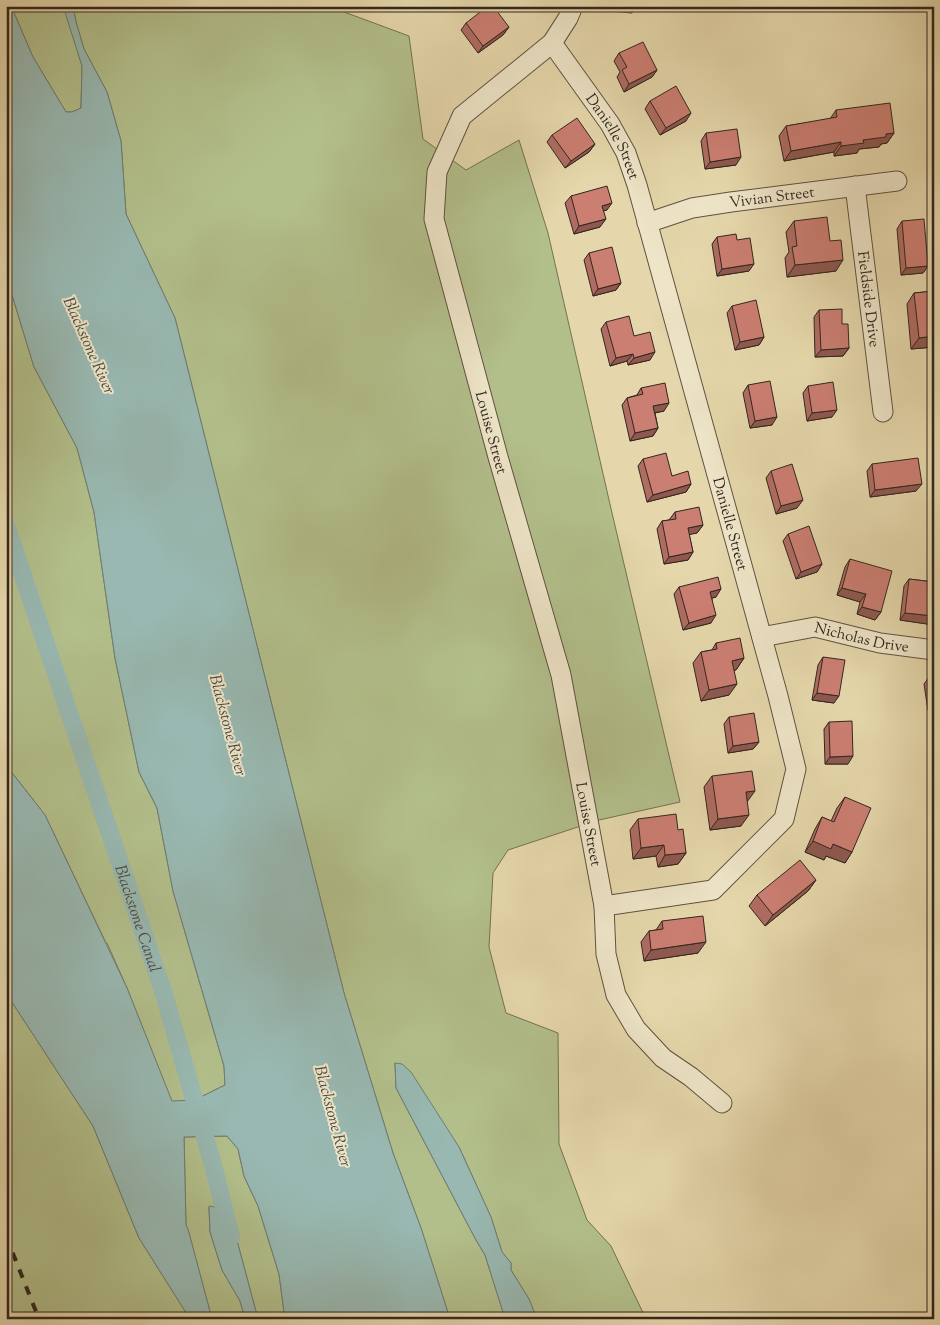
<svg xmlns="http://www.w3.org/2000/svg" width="940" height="1325" viewBox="0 0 940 1325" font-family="'Sorts Mill Goudy',serif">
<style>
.green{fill:#b2bf8b;stroke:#727254}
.water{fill:#98b8b1;stroke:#6f7e76}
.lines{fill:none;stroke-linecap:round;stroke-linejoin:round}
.canal{stroke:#98b8b1;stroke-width:18}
.minor-casing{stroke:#5f5241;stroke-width:21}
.minor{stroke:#eee5c8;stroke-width:19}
.rail{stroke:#32261e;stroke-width:4;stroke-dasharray:9 9;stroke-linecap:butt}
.wall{fill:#af6c62;stroke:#32261e}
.shaded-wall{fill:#8e5850;stroke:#32261e}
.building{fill:#cb7e72;stroke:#32261e}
.labels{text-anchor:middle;stroke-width:4;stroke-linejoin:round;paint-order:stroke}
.street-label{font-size:15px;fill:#32261e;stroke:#eee5c8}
.water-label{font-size:16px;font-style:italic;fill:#4c4a43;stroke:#eee5c8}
</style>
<rect width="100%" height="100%" fill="#e5d7ab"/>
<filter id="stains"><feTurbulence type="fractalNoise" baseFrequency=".004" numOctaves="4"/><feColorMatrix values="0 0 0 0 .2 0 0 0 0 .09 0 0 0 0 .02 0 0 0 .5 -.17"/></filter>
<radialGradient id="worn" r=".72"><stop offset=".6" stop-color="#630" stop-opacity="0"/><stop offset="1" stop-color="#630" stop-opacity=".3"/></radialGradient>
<!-- green -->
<path class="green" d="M11,6h53l18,60 -1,42 -9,4h-6l-33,-55z
M73,6h255l81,30 14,103 43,31 53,-30 29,93 64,280 68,289 -81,18 -91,30 -15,23 -4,74 17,66 52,20 1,111 28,76 24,26 35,73h-109l-8,-20 -18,-29v-7l-9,-11 -11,-35 -32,-70 -64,-84 1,25 80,152 9,15 18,57 3,7h-56l-29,-91 -28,-75 -49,-160 -169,-675 -49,-104 -5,-73 -14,-49 -23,-43 -8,-27z
M6,275l28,92 43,81 17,64 21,146 24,114 18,36 16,83 51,175 1,19 -30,15 -23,2 -45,-114 -20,-45h-1l-61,-128 -39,-50z
M6,993l87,133 46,112 51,81h-184z
M227,1136l11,13 6,27 14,30 21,68 6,45h-27l-26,-97 -23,-15 1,25 12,38 18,31 5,18h-33l-24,-89 -2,-5 -2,-88z"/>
<!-- water -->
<path class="water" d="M6,6h5l22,51 33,55h6l9,-4 1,-42 -19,-60h10l3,16 8,27 23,43 14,49 5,73 49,104 169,675 49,160 28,75 29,91h-165l-6,-45 -21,-68 -14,-30 -6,-27 -11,-13 -43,1 2,88 2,4 24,90h-22l-51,-81 -46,-112 -87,-133v-228l39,50 82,173 45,113 23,-1 30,-15 -1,-19 -51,-175 -16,-83 -18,-36 -24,-114 -21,-146 -17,-64 -43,-81 -28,-92z
M395,1063l7,1 9,8 48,75 32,70 11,35 9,11v7l18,29 8,20h-31l-3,-7 -18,-57 -9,-15 -80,-152z
M209,1206l11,2 12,14 26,97h-13l-5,-18 -18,-31 -12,-38z"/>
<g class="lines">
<!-- canal -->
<path class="canal" id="s1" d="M6,525l158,469 49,171 18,72"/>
<!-- minor casing -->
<g class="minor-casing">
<g id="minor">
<path id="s2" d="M573,6l-5,12 -16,25 -90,73 -25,56 -3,47 64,238 63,218 43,231 2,48 10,41 20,34 27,29 28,19 31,26"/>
<path id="s3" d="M552,43l58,81 16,29 11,32 141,511 18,73 -12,50 -71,71 -109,16"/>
<path id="s4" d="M855,186l28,226"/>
<path id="s5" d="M647,223l45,-15 39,-6 166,-21"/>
<path id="s6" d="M762,637l53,-10 65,16 54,7"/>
</g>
</g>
<!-- minor -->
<use href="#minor" class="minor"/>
<!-- rail -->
<path class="rail" d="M6,1236l33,83"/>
</g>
<!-- wall -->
<path class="wall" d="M466,23l43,4 -6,8 -25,18 -17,-23z
M619,53l38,17 -5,7 -28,15 -7,-15 3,-5 -6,-11z
M650,101l36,20 -26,14 -15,-26z
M836,110l58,23 -7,10 -6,1 -2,3 -20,2 -2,4 -23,3v-4l-50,9 -5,-25 7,-10 44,-7z
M706,133l30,32 -31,4 -4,-28z
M552,135l43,9 -6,8 -24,16 -18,-26z
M571,196l36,14 -4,1 -3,16 -26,7 -9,-31z
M794,221l36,20 6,30 -49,6 -2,-19 4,-6 -3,-20z
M902,221l26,45 -5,7 -22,2 -4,-46z
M717,237l32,34 -32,5 -5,-32z
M589,253l32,30 -5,7 -23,6 -9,-36z
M934,291v56l-23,2 -4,-45 7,-11z
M732,306l32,31 -5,8 -24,5 -8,-37z
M819,310l23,14 7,24 -6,8 -28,1 -1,-40z
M606,322l28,14 16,24 -22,5 -1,-4 -17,5 -9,-37z
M748,385l24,40 -22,3 -7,-35z
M808,386l24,31 -25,4 -4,-28z
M641,388l23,23 -9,2 3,15 -5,8 -23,5 -8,-36 5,-7 10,-3z
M643,459l29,17 19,8 -5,8 -39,10 -9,-36z
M872,464l44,27 -46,6 -3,-26z
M771,471l26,37 -21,6 -10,-36z
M675,512l28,13 -6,8 -8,1 4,18 -5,8 -24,4 -7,-35 5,-8 7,-1z
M788,534l34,30 -5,8 -21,7 -13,-38z
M850,559l31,53 -6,8 -18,-6 3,-12 -23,-7 8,-28z
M909,579l25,3v43l-34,-5 4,-34z
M679,587l37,10 -4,1 -1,25 -28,7 -9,-36z
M716,643l28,15 -8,12h-2l-5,25 -28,6 -8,-38 8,-11 11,-2z
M823,657l11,46 -22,-3 6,-35z
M932,673h2v37l-6,1 -4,-27z
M729,717l30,25 -6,7 -25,4 -4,-29z
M829,722l19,42h-23l-1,-35z
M712,776l29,50 -31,4 -6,-43z
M845,797l7,55 -7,11 -19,-7 -2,4 -19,-8 10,-23 7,-12 9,4 6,-13z
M638,819l40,11 8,23 -8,11 -20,3 -2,-11 -23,3 -3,-29z
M816,880l-8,11 -43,35 -16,-20 8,-11z
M662,921l36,32 -54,8 -3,-19 8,-11 7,-1z"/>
<!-- shaded-wall -->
<path class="shaded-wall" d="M613,6h24l-5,7 -22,-2z
M509,27l-6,8 -25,18 5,-7z
M657,70l-5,7 -28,15 5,-8z
M691,113l-5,8 -26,14 6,-7z
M894,133l-7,10 -6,1 -2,3 -20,2 -2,4 -23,3 7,-10 45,-12z
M841,142l-7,10 -50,9 7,-10z
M595,144l-6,8 -24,16 6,-7z
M741,157l-5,8 -31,4 5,-7z
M612,203l-5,7 -11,3 6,-7z
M606,219l-6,8 -26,7 5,-8z
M843,260l-7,11 -49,6 8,-12z
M754,264l-5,7 -32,5 5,-7z
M928,266l-5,7 -22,2 5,-7z
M621,283l-5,7 -23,6 5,-7z
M934,336v11l-23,2 8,-11z
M764,337l-5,8 -24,5 5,-8z
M849,348l-6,8 -28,1 6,-7z
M655,352l-5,8 -22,5 6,-7z
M633,354l-6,7 -17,5 6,-8z
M669,403l-5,8 -16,3 5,-8z
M837,410l-5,7 -25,4 5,-8z
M777,417l-5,8 -22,3 5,-7z
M658,428l-5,8 -23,5 5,-8z
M691,484l-5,8 -39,10 6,-7z
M922,484l-6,7 -46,6 5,-7z
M803,500l-6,8 -21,6 5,-8z
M703,525l-6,8 -14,3 5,-8z
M693,552l-5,8 -24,4 5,-7z
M822,564l-5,8 -21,7 5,-7z
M842,588l24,6 -6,8 -23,-7z
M721,589l-5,8 -11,3 5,-8z
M862,607l19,5 -6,8 -18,-6z
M905,613l29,3v9l-34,-5z
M716,615l-5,8 -28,7 6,-7z
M744,658l-8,12 -12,2 8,-11z
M737,684l-8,11 -28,6 8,-11z
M817,693l22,3 -5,7 -22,-3z
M934,704v6l-6,1z
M759,742l-6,7 -25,4 5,-7z
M853,756l-5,8h-23l5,-7z
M755,791l-8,11 -1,-10z
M749,815l-8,11 -31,4 8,-11z
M813,841l20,3 19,8 -7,11 -19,-7 -2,4 -19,-8z
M664,845l-8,11 -23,3 8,-11z
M686,853l-8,11 -20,3 7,-12z
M816,880l-8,11 -43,35 8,-11z
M706,942l-8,11 -54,8 7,-11z"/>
<!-- building -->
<path class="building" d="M488,6h5l16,21 -26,19 -17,-23z
M643,42l14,28 -28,14 -7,-14 5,-3 -8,-14z
M676,86l15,27 -25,15 -16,-27z
M890,103l4,30 -8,1v3l-23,3 1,3 -23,3v-4l-50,9 -5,-25 51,-9 -1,-7z
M577,118l18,26 -24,17 -19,-26z
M737,129l4,28 -31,5 -4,-29z
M607,186l5,17 -10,3 4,13 -27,7 -8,-30z
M827,217l3,24 11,-1 2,20 -48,5 -3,-18 5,-1 -3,-25z
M924,219l4,47 -22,2 -4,-47z
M736,234l1,6 13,-2 4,26 -32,5 -5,-32z
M612,247l9,36 -23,6 -9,-36z
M934,291v45l-15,2 -5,-45z
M756,300l8,37 -24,5 -8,-36z
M842,309v15h6l1,24 -28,2 -2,-40z
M629,316l5,20 16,-4 5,20 -21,6 -1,-4 -17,4 -10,-36z
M770,381l7,36 -22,4 -7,-36z
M833,382l4,28 -25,3 -4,-27z
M665,383l4,20 -16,3 5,22 -23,5 -8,-35 16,-4 -2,-6z
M666,453l6,23 16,-5 3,13 -38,11 -10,-36z
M918,458l4,26 -47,6 -3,-26z
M792,464l11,36 -22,6 -10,-35z
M699,507l4,18 -15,3 5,24 -24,5 -7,-36 14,-2 -1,-7z
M809,526l13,38 -21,8 -13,-38z
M850,559l42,12 -11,41 -19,-5 4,-13 -24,-6z
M718,577l3,12 -11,3 6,23 -27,8 -10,-36z
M909,579l25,3v34l-29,-3z
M740,638l4,20 -12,3 5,23 -28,6 -8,-38 16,-3 -1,-6z
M823,657l22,3 -6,36 -22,-3z
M932,673h2v10z
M754,713l5,29 -26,4 -4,-29z
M852,721l1,35 -23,1 -1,-35z
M752,771l3,20 -9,1 3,23 -31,4 -6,-43z
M845,797l26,11 -19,44 -19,-8 -2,5 -18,-8 9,-24 12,5z
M676,814l2,16 5,-1 3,24 -21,2 -1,-10 -23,3 -3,-29z
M800,860l16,20 -43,35 -16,-20z
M703,916l3,26 -55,8 -2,-19 14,-2 -1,-8z"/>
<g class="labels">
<!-- street labels -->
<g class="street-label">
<text dy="5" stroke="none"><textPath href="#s3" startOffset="112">Danielle Street</textPath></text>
<text dy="5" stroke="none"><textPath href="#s5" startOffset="128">Vivian Street</textPath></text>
<text dy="5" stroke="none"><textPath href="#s4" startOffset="114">Fieldside Drive</textPath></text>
<text dy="5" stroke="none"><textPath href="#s2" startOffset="488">Louise Street</textPath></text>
<text dy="5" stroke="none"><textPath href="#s3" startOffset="518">Danielle Street</textPath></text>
<text dy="5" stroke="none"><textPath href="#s6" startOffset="102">Nicholas Drive</textPath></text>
<text dy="5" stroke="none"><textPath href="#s2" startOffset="892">Louise Street</textPath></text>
</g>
<!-- water labels -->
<g class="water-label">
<text transform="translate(90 345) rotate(66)" y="6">Blackstone River</text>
<text transform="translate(229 725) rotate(75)" y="6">Blackstone River</text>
<text dy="6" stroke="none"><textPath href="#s1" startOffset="415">Blackstone Canal</textPath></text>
<text transform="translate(334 1116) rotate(75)" y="6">Blackstone River</text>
</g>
</g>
<!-- margin -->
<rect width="940" height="1325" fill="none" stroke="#e5d7ab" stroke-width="25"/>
<rect x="8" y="8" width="925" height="1310" fill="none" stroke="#32261e" stroke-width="2.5"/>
<rect x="12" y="12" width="915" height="1300" fill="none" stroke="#32261e"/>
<rect width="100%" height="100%" filter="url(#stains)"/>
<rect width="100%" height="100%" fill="url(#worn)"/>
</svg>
